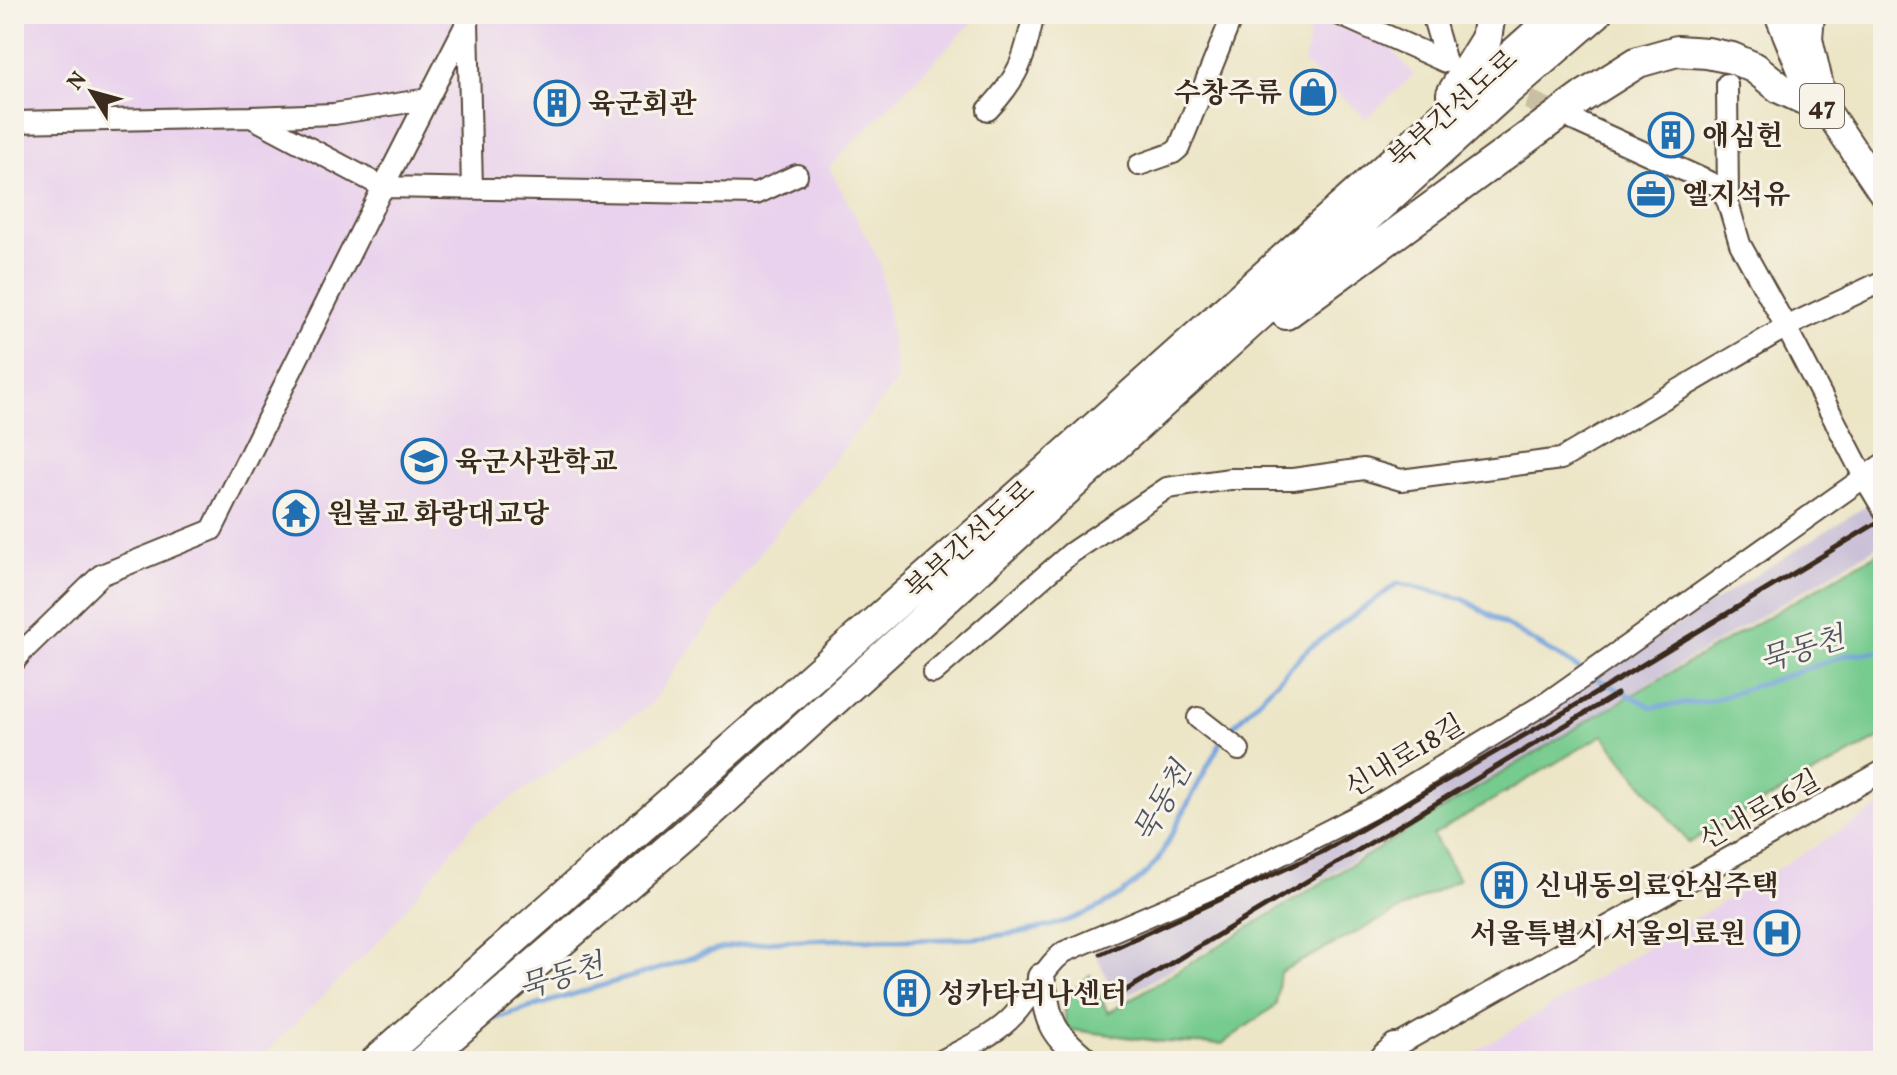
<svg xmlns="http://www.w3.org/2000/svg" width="1897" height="1075" viewBox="0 0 1897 1075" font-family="Vollkorn,'Noto Serif KR',serif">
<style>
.built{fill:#e9d2ed}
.industrial{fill:#c9bfd7}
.green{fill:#76cb8e;stroke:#587a56;stroke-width:2}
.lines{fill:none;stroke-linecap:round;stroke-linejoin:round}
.stream{stroke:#72a2dc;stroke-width:5}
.minor-tunnel{stroke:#c9c0a4;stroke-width:20;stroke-dasharray:20 10;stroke-linecap:butt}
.minor-casing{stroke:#564637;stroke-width:24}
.major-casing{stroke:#564637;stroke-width:30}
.highway-casing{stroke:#564637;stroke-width:34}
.minor{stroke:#fff;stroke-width:20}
.major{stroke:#fff;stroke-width:26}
.highway{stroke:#fff;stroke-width:30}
.rail{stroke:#3b2a1e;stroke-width:5}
.labels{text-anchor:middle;stroke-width:6;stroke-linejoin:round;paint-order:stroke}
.shield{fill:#f7f3e8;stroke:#73665b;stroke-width:2}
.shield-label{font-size:26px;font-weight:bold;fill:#3b2a1e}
.poi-label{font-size:28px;font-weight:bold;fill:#3b2a1e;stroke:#f7f3e8;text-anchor:start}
.street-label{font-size:28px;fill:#3b2a1e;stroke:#f7f3e8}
.water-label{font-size:30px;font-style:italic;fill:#4e5460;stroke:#f7f3e8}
</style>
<rect width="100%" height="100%" fill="#f7f3e8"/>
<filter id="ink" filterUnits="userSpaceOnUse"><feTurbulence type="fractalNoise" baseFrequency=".0125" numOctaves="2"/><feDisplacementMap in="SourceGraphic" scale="16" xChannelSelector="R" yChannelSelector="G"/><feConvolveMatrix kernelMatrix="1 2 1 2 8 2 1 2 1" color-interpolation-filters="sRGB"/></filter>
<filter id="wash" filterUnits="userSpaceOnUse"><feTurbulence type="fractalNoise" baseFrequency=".006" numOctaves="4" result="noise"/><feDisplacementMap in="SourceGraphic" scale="32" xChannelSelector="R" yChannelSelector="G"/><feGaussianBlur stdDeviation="1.8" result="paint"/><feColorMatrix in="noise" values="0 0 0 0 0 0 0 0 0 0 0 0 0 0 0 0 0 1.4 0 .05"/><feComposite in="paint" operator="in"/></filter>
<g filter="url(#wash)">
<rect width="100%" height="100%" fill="#ece5c6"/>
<!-- built -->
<path class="built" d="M14,14h967l-152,153 51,95 18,118 -130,162 -117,162 -177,120 -96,118 -113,111 -21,8h-230z
M1312,17l79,31 23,27 -48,43 -62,-54z
M1883,805v256h-423z"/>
<!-- industrial -->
<path class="industrial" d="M1883,495v48l-765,458 -24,-51 349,-177z"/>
<!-- green -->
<path class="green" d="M1883,550v186l-194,107 -86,-108 -170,100 26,44 -179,93 -4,33 -54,39 -58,-2 -98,-13 -2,-29 26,-25 18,38 486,-296z"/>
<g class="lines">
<!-- stream -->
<path class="stream" d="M1592,676l60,31 58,-6 140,-47 33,-2
M1225,735l83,-86 90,-66 65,16 120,72
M490,1020c58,-18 116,-36 175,-53 24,-8 50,-19 76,-22 131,-20 322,31 417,-85l62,-117"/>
</g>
</g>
<g filter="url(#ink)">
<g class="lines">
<!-- minor-tunnel -->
<path class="minor-tunnel" d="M1501,87l65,30"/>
<!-- minor casing -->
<g class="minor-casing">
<path id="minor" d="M1338,14l108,48
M1432,14l14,48
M468,22l4,167
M1727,84l1,119
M988,110c32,-34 36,-51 46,-96
M251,117l83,-3 94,-15
M14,122l237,-5 132,70 85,-167
M1139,165l34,-12 6,-5 54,-134
M1883,281l-97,46 78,150 19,32
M14,662l9,-11 78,-76 111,-45 171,-343 373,7 41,-19
M933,673l138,-120 96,-65 63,-9h63l71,-10 37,11 160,-21 225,-132 -46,-83 -12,-41 -8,-16 -147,-67
M1198,718l41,32
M1384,1053l499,-282
M941,1061c25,-14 54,-25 73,-46 19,-20 28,-46 50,-63l163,-70 148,-75 174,-106 334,-237"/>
</g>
<!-- major casing -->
<g class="major-casing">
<path id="major" d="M1778,14l25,61 80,119
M1041,977c9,48 7,52 45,84
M1381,1061l14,-14"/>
</g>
<!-- highway casing -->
<g class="highway-casing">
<path id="highway" d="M1809,14l-2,25 16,69
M1452,94l34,-55 4,-25
M1286,314l298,-218 54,-34 39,-11 30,2 25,5 23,10 25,20 43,20
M376,1061l641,-564 541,-483
M423,1061l288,-249 790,-716 95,-82"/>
</g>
<!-- minor -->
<use href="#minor" class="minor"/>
<!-- major -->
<use href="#major" class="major"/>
<!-- highway -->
<use href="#highway" class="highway"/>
<!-- rail -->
<path class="rail" d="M1101,954l221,-102 246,-142 315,-191
M1120,994l497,-300"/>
</g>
</g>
<!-- icons -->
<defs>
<g id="shop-ring" transform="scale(2.3)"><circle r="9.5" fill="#f7f3e8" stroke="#1f6fb2" stroke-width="1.5"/><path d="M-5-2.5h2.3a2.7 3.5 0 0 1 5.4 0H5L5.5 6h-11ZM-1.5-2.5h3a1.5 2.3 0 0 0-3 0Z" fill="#1f6fb2"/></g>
<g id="building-ring" transform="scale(2.3)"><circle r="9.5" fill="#f7f3e8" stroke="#1f6fb2" stroke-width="1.5"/><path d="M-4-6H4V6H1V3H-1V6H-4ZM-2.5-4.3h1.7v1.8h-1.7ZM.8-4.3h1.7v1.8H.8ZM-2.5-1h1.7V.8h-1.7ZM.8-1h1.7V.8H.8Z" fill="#1f6fb2"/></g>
<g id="office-ring" transform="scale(2.3)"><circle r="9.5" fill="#f7f3e8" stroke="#1f6fb2" stroke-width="1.5"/><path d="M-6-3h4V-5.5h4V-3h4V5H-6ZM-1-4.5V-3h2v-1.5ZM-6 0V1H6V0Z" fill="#1f6fb2"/></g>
<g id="university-ring" transform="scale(2.3)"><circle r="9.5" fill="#f7f3e8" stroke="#1f6fb2" stroke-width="1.5"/><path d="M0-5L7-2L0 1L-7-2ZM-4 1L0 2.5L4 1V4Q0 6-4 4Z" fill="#1f6fb2"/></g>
<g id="temple-ring" transform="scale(2.3)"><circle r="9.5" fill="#f7f3e8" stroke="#1f6fb2" stroke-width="1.5"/><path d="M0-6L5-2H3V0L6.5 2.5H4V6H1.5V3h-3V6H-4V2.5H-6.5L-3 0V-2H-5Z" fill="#1f6fb2"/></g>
<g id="hospital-ring" transform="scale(2.3)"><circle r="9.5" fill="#f7f3e8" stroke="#1f6fb2" stroke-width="1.5"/><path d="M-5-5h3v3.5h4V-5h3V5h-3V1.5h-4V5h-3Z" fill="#1f6fb2"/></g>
</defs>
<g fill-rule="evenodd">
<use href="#shop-ring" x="1313" y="92"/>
<use href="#building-ring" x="557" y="103"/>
<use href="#building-ring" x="1671" y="135"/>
<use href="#office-ring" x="1651" y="194"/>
<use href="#university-ring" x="424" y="461"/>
<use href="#temple-ring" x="296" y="513"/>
<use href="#building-ring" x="1504" y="885"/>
<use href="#hospital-ring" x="1777" y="933"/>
<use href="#building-ring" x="907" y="993"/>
</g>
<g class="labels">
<!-- shield labels -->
<rect class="shield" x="1800" y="84" width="44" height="44" rx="6"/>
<g class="shield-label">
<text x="1822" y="115">47</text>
</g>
<!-- poi labels -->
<g class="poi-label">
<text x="1282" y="102" text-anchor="end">수창주류</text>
<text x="588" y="113">육군회관</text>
<text x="1702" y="145">애심헌</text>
<text x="1682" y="204">엘지석유</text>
<text x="455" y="471">육군사관학교</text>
<text x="327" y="523">원불교 화랑대교당</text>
<text x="1535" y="895">신내동의료안심주택</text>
<text x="1746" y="943" text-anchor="end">서울특별시 서울의료원</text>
<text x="938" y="1003">성카타리나센터</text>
</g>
<!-- street labels -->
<g class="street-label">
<text transform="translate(1452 108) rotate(-42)" y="10">북부간선도로</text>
<text transform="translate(969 539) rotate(-42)" y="10">북부간선도로</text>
<text transform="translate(1404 755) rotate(-31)" y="10">신내로18길</text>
<text transform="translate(1759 809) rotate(-29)" y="10">신내로16길</text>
</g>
<!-- water labels -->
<g class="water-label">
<text transform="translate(1802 649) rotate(-17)" y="10">묵동천</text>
<text transform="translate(1162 802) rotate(-61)" y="10">묵동천</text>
<text transform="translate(561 976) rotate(-17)" y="10">묵동천</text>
</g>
</g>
<!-- margin -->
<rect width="1897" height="1075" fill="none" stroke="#f7f3e8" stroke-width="48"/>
<!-- north arrow -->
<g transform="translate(92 92) rotate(307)" stroke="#f7f3e8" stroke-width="6" paint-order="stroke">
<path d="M0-6L14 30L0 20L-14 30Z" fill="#3b2a1e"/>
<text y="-12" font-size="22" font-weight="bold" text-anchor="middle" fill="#3b2a1e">N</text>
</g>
</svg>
